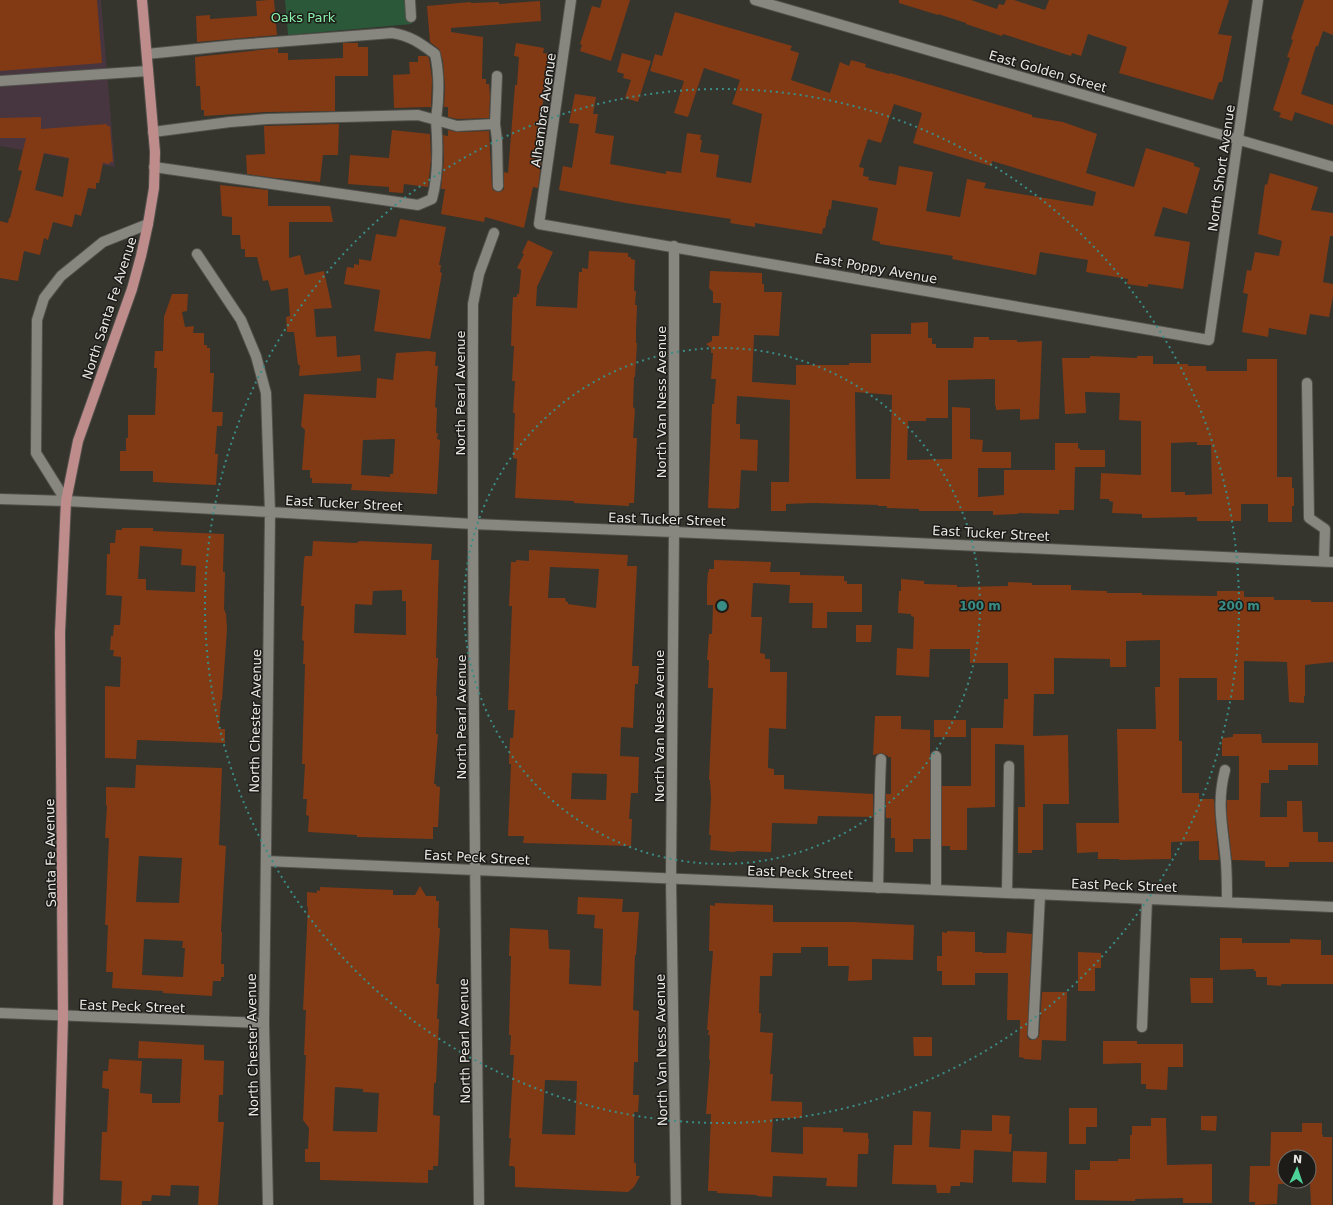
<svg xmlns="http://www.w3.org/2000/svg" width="1333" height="1205" viewBox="0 0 1333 1205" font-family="'DejaVu Sans',sans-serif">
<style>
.industrial{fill:#47353f}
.green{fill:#2a5839}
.building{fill:#823a15;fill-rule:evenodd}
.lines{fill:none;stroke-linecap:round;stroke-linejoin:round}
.minor-casing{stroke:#51504b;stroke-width:12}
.major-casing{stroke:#51504b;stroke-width:12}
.minor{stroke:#88877f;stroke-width:10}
.major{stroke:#bf8c8c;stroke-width:10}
.ring{fill:none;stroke:#3a8d85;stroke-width:2;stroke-dasharray:2 4}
.labels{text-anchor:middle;stroke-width:3;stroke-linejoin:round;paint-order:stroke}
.park-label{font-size:13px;fill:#89f2aa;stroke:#1c1b18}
.street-label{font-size:13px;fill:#e8e7e3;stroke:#1c1b18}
.centre{fill:#3a8d85;stroke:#1c1b18;stroke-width:2}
.ring-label{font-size:12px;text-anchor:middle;font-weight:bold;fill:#3a8d85;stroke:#1c1b18;stroke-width:3;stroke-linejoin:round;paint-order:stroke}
</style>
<rect width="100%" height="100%" fill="#35342d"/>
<!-- industrial -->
<path class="industrial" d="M0,0h101l14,167 -115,-21z"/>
<!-- green -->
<path class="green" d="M285,0h125l2,24 -124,11z"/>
<!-- building -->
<path class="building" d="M0,0h97l5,63 -102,8z
M268,0h6l3,35 -80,7 -1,-26 14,-1v4l47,-3 -1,-15z
M602,0h28l-19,61 -31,-10 2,-6 -2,-1 12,-38 8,2z
M899,0h72l26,9 2,-5 5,1 2,-5h8l31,10 4,-10h180l-11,34 14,2 -10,46h-3l-6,18 -94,-27 8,-26 -39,-13 -7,22 -9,-3 -1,3 -68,-22 -1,2 -36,-12v-1l-28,-9v1l-39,-12z
M1304,0h29v35l-10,-4 -5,15h-2l-15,48 32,11v20l-38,-13 -3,9 -13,-4 2,-4 -8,-3 17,-52 -3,-1 6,-17 -2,-1z
M540,1l1,20 -90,7v4l32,5 -1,42h4v5h3l1,13 -1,21 -31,1 -10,-2v-10h-4l1,-20 -2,-26 -4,-12 -9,-7 -3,-36 43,-4 1,1 28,-1v2z
M675,12l117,34 -2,4 9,3 -8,27 39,13 10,-31 9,4 2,-6 15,4 -1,3 24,7 1,-1 142,42v2l31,5 34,12 -11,39 48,14 12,-39 48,15v3l6,2 -13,46 -24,-7 -9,29 36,6 -7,47 -35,-5v3l-21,-3 1,-5 -42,-7 2,-12 -48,-8 -4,23 -84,-16 1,-3 -73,-12v-2l-8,-2 6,-32 -46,-8 -1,10 -2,-1 -1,7h-1l-2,12h-2l-1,6 -67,-11v4l-25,-4 1,-4 -105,-16 -67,-13 4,-24 9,2 7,-44 -10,-1 6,-29 21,3 -3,17h5l-3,19 19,3 -4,28 56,10v-3l15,2 6,-40 14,2 -1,5h2l-2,12 19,3 -3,22 35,6 11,-69 -30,-10 8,-24 -36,-12 -16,49 -14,-4 10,-32 -34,-10 5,-17 7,2zM894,104l28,9 -9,30 78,23 1,-5 104,31 -3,14 -109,-18 2,-5 -19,-4 -7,38 -34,-6 7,-39 -34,-6 -3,19 -28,-5 1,-3 -6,-1 1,-8 -5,-1 9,-28 13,4z
M343,43h15v4h10v29h-33v35l-68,1 -63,4v-6h-3l-1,-24h-4l-1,-29 83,-9v5h10v7l55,-2z
M516,43l28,5 -1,5 8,1 -6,25 -1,17 -6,37h2l-4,29 5,1 -3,25 -5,-1 -9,41 -39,-11 -1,5 -43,-8 4,-25h-4l3,-29 -1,-25 5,1v-6l9,2 32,-1 3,56 1,3 5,2 4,-1 2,-2v-17l4,1 7,-88h2l2,-28 -5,-1z
M622,53l29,8 -13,41 -13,-4 6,-18 -8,-2 1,-4 -7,-2z
M418,56h9l2,2 3,21 -1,28 -37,1 -1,-33 17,-1 -1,-12h9z
M41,117v12l66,-5v2h3l3,36h-3v2l-7,-1 -4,20h-3v6l-8,-1 -7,28 -6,-2 -3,13 -19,-5 -5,18 -4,-2 -4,17 -16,-4 -6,30 -18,-3v-57l8,2 1,-5h1l12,-47 -4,-1 8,-32h-26v-20zM44,153l25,5 -6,39 -28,-7z
M339,124l-1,31h-15l-3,27 -45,-4 -28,-4 -1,-19 19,-1 -1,-28z
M392,130l38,4 1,26 -3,27 -24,-3 -1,9 -14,-1v-5l-41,-3 2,-29 39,3z
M1270,173l48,14 -7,23 22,3v23h-3l-7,46 10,2v12l-4,21 -19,-3 -4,21 -37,-7 -1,9 -26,-5 6,-38 -5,-1 4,-23 4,1 4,-19 24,4 3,-15 -24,-7 7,-50 2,1z
M220,185l48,5v16h62l3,16h-44v36l11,-3 5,20 19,-4 8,37 -18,1 2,28 20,-1 1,21 23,-2 1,16 -62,5 1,-11h-2l-4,-33h-7l-1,-15 4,-1 -2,-28 -17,3 -3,-11 -5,1 -6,-24h-12v-8h-4l-1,-14h-8v-18l-10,-1z
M400,219l46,8 -7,38h2l-1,7 2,1 -12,66 -56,-8 6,-41 -36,-6 3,-17 7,1v-4l5,1v-6l12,2 5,-27 20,3z
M528,240l25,12 -16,35 -1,19 41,2 2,-36h3v-4l6,1 1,-18 39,2v4h3v2l4,1 -1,31h2l-1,14h2l-1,26v12h1l-2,34h-1l-1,30 2,2 -2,29h4l-3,65h-5v3l-55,-3v-2l-59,-3 2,-39 -4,-1 2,-45h-2l2,-32h-3l2,-35h-3l1,-31 1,-18h4v-3h2l2,-24 -4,-2 7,-14 -2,-1z
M710,271l52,2v11h2v8h18l-3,44 -25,-1 -2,47 44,3v-20h53v-2h22v-29h40v-11l17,-1v16h4v6h4v4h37l1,-11h15v3h28v2l25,-1 -3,78 -19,1v-11l-24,1v-4h-1v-27l-47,1v38h-22v3h-18l-1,39 45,-1v-52l18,1v31l13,1 -1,12h29v16h-33v29l26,-2v-25h51v-27h23v6l2,-1v2h25v17h-30l-1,43h-15v4l-41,-1v1l-25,1v-4h-74v-2l-32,-1v-2h-9v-1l-64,-2 -28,1v7h-15v-29h18l1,-82 -53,-4 -1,28h4v15l18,1 -1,31 -16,-1 -2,38h-3v1l-28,-1 4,-104h2l2,-25h-5l2,-26h-2v-5l-5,-4 6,-3v-5h7l2,-33h-8v-11l-4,-4zM855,392l37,3 -2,84h-34z
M172,294h16l-1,17 -5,1 3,15 9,-1 -1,7h11v12h3v3h3v25h4l-2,39h11l-1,14h-5l-2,28h3l-2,31 -63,-3v-11h-33v-20h6v-13h2v-23h27l2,-47h-3l1,-17h8l1,-34z
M428,351l8,1 -1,14h3l-3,41 2,1 -1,25h2l-1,6 3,1v2l-3,52 -86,-4 1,-6 -40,-1v-5h-2v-8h-8l3,-40 -4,-4 3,-32 72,4 1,-20 16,2 3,-27zM395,439l-2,35h-3v3l-29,-2 2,-35z
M1090,356l47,2v-2h16v8h35v2h18v5h41v-12h30v118h15v11h2v18h-2v16h-24v-18h-27v17h-44v-4l-55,1v-4l-30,-1 1,-11 -4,-1v-2h-9l1,-26 40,2v-54l-22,-1 1,-27 -35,-1 1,21 -21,1 -3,-56h28zM1197,442v3h14l1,49 -27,1v-3h-14v-49z
M122,528h31v3l71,3 -1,38h2l-1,38h1v3h1l1,16 -5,71h-1l-2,29h6v14l-88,-3 -1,19 -31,-1v-72l15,1 1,-30 -8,-1 1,-6h-4l1,-14h2l1,-11h6l2,-29 -16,-1 1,-41h3v-11h5l1,-13h6zM140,546l42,3 -1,16 15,1 -1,26 -49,-2v-11h-8z
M313,541l42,2 4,-1v-1l73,3 -1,16h8l-3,98h2l-2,38h1l-1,38h2l-4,50h2v2l4,1 -2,40h-5v12l-76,-2v-2l-49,-3 1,-16 -3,-1 1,-16h-4l2,-35h-3l3,-100h-2l1,-23 -2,-1 2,-34h-3l3,-47 1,-3h7zM402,590v11h4v34l-52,-2 1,-29 17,1 1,-14z
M529,550l99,5 -1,11h10l-5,100h7l-1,18h-3l-2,44 -12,-1 -1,29 19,1 -1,36h-7l-2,26h3l-1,27 -108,-3 1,-7h-16l3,-72h-2l1,-26h3l2,-28h-7l4,-104h-3l2,-44h5v-2l13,1zM550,567l49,2 -3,39 -28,-4v-2h-2l-1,-4h-17zM572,773l35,1 -1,26 -35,-1z
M714,560l57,2 -1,10h30v3l44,1v5h3v3h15v28h-35v16h-15l1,-25h-24l1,-18 -37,-2 -2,34h11l-2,36 5,1v5h5v13h17l-1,57 -17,-1 -1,40 6,1v6h10v14l89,5v23l-55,-1 -1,8 -45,-1 -1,29 -33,-1 -5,1 -23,-2 1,-15h-2l2,-37 -1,-18h-1l4,-92h-5l1,-28h-2l2,-26h3l1,-29h-6v-19l1,-14h1v-3h5z
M901,579l23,2v3l33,1v2l51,-1v-4l24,1v2h39v5l36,1v2h35v2l75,1v-5h27v6h30v3h37v2h22v60l-28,3v31h-1v7l-15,-1 -2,-40 -43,-1v39h-27v-22h-38v63h3v52h17v6h15l1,18 4,43h-20v-19l-28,1v17l-52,1v-1h-21v-7l-21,1 -1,-30h43l-2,-94h39l-1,-42h5v-47l-34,1v26h-16v-8l-56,-1v36h-20l-1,42 35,-1 1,69h-26v46h-11v3h-14v-46h7l-1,-62 -29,-1v63l-28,1v42h-17v-4h-8v-60h29v-58h32l1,-29h4v-36h-38v-14h-40l-1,28 -33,-2 1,-27 16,1 1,-32 -3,-1v-2l-13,-1 1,-22h2z
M856,625h16l-1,17h-15z
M875,716h26v13l29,1v109h-17v13h-18v-14h-4v-20h-5v-24h5v-37h-3v-1l-6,-3 -9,2z
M934,720h32v17h-32z
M1233,734h28l1,9h56v22h-30v5h-19v13h-8l-1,34h27v-16h15l1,31h15v10h15v20h-44v5h-24v-6l-33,-1 -5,-44v-16h12v-44h-17v-18l11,-1z
M136,765l86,3 -3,77 7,1 -5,86h1l-1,32h3v13h-3v4h-8l-1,15 -49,-3v-2l-51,-3 1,-16h-7l2,-47h-3l4,-87h-4l2,-33 -1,1v-19l29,1zM139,856l43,2 -3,45 -43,-1zM144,939l39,2 -1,7h3l-2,29 -41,-2z
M420,886l6,10h10v5h3l-1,27h2l-4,56h3l-2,35h2l-3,64h-2l-1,32 7,1 -2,50h-5v4h-5v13l-108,-3v-18h-15v-13h3l1,-21 -6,-8 3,-65h-2l2,-45h-3l5,-103h-1v-15l10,1v-3l3,1v-4l73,3v5h22zM335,1087l28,2v3l16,1 -2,39 -44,-1z
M578,897l45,2 -1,13h17l-3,43h-1l-2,55 6,1 -1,38v13h-4l-1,33h6l-1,17h-4v51h2v13h4l-6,11 -6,5 -113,-5v-18l-1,-3h-5l2,-28h-2l5,-83h-4l1,-20h-2l2,-79h-2l1,-28 38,2 1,19 21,1 -1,34 32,2 2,-57 -9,-1 1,-13 -18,-1zM545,1080l32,1 -2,54 -33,-1z
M715,903l58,2v17h80l61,3 -1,35 -41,-1v21l-24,1 1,-15h-21v-19h-27v6h-28l-1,23h-12l-1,37h2l-1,19 13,1 -3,41h3l-2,27 31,1v16h-29l-2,34 32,2v-27l40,1v4l25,1v6h1l-1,15h-10l-1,33 -31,-1 1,-8 -54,-2 -1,21 -15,-1v-1l-40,-2v-2h-9l3,-77h-5l4,-53 -1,-3 1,-23h-2l1,-5h-2l6,-79h-4l1,-46 5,1z
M947,931l28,1v20h7l1,1h23l1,-21 25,2 -5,103 3,3h3l6,-3 3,-45h25l-1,49 -24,-1 -1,20 -17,-1v-1l-5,-1 1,-37h-13l1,-47h-33v12h-33v-14h-5v-15h5v-24l5,1z
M1220,938h22v5h48v-4l31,1v15h12v29h-52v2l-14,-1v-8h-11v-6h-2v-2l-34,1z
M1078,952l23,1v15h-6v23h-17z
M1190,978h23v25h-22z
M913,1037h19v19h-18z
M139,1041l65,4v15l20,1 -1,34h-4l-1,27h6l-6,83h-20l1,-19 -28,-1 -1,11 -18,-1 -1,6h-9v4h-21l1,-24 -22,-1 2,-48h5l2,-43 -7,-1 1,-17h5l1,-12 33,2 -2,32 12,1v9h28l2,-44 -44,-1z
M1103,1041h34v3h46v23h-15l-1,23 -21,-1v-5h-5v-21l-38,1z
M1069,1108h28v19h-11v17h-17z
M913,1111l18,1 -2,35 31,2 1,-19 31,1v-16l18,1 -1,18h3l-1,18 -37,-2 -1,33 -13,-1v4h-9l-1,7h-13l-1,-8 -44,-1 2,-39h18z
M1201,1116h16l-1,15 -15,-1z
M1151,1118h15l1,47 45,-1v39h-29v-5l-48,1v2l-60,-1v-30h15v-9h28v-2h12v-24h2v-9h19z
M1302,1123h20v12h1v2h9v68h-21l-1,-21h-32l-1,20 -22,1v-3h-6l1,-36h20l1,-34h31zM1285,1157h24v24h-24z
M1013,1151l34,1 -1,31 -34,-1z"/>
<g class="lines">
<!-- minor casing -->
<g class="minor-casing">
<path id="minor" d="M410,0l1,17
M571,0l-32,224 670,116 49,-340
M755,0l578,167
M147,54l89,-9 156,-12c19,3 28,10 43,21 5,22 4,44 1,66l21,6 38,-2 2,16 1,46
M0,81l148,-10
M495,124l2,-48
M153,132l77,-10 37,-3 151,-4 18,5c2,26 3,54 -4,79l-14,6 -264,-38
M674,246v286l-3,347 5,326
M197,254l44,66 15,36 10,37 4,119 -6,511 4,182
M1307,383l2,135 16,11 -1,32
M0,499l66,2 204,11 203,12 201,8 659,30
M66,501l-30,-48 1,-133 7,-22 17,-22 42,-34 45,-18
M1225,770c-9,35 -2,57 1,92 1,14 1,27 1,40
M266,861l1067,46
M878,888c1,-43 1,-86 3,-129
M936,890v-134
M1007,893l2,-127
M0,1013l264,10
M1142,1027l5,-128
M1033,1034l7,-139
M479,1205c-4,-300 -7,-600 -6,-901l6,-30 15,-41"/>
</g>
<!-- major casing -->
<g class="major-casing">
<path id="major" d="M58,1205l5,-188 -3,-384 6,-132 12,-60 54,-152 9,-33 7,-32 6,-36 1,-36 -13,-152"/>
</g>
<!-- minor -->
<use href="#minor" class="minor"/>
<!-- major -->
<use href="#major" class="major"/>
</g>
<!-- distance rings -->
<g class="ring">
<circle cx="722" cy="606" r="258"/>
<circle cx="722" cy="606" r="517"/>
</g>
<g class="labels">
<!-- park labels -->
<g class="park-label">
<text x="303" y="22">Oaks Park</text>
</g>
<!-- street labels -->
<g class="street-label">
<text transform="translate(1048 71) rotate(16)" y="5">East Golden Street</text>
<text transform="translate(543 110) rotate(-82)" y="5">Alhambra Avenue</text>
<text transform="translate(1221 168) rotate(-82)" y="5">North Short Avenue</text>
<text transform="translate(876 268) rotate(10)" y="5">East Poppy Avenue</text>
<text transform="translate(109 308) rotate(-72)" y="5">North Santa Fe Avenue</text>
<text transform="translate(460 393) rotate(-90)" y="5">North Pearl Avenue</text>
<text transform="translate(661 402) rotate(-90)" y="5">North Van Ness Avenue</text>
<text transform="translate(344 503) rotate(3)" y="5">East Tucker Street</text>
<text transform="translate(667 519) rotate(2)" y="5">East Tucker Street</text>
<text transform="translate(991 533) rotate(3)" y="5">East Tucker Street</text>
<text transform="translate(461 717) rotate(-90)" y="5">North Pearl Avenue</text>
<text transform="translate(255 721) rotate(-89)" y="5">North Chester Avenue</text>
<text transform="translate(659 726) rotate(-90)" y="5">North Van Ness Avenue</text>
<text transform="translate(50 853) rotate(-91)" y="5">Santa Fe Avenue</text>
<text transform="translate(477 857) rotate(3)" y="5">East Peck Street</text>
<text transform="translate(800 872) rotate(2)" y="5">East Peck Street</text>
<text transform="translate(1124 885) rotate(2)" y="5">East Peck Street</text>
<text transform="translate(132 1006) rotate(2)" y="5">East Peck Street</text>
<text transform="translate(464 1041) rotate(-91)" y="5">North Pearl Avenue</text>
<text transform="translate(252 1045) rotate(-91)" y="5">North Chester Avenue</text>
<text transform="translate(661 1050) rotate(-91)" y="5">North Van Ness Avenue</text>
</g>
</g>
<circle cx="722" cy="606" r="6" class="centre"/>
<g class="ring-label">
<text x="980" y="610">100 m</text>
<text x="1239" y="610">200 m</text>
</g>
<!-- north arrow -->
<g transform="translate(1297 1169) rotate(3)"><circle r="19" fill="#1c1b18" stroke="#6e6d69"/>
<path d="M0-3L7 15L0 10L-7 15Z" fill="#4dd39a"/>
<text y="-6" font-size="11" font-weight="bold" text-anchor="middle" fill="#e8e7e3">N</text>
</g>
</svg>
